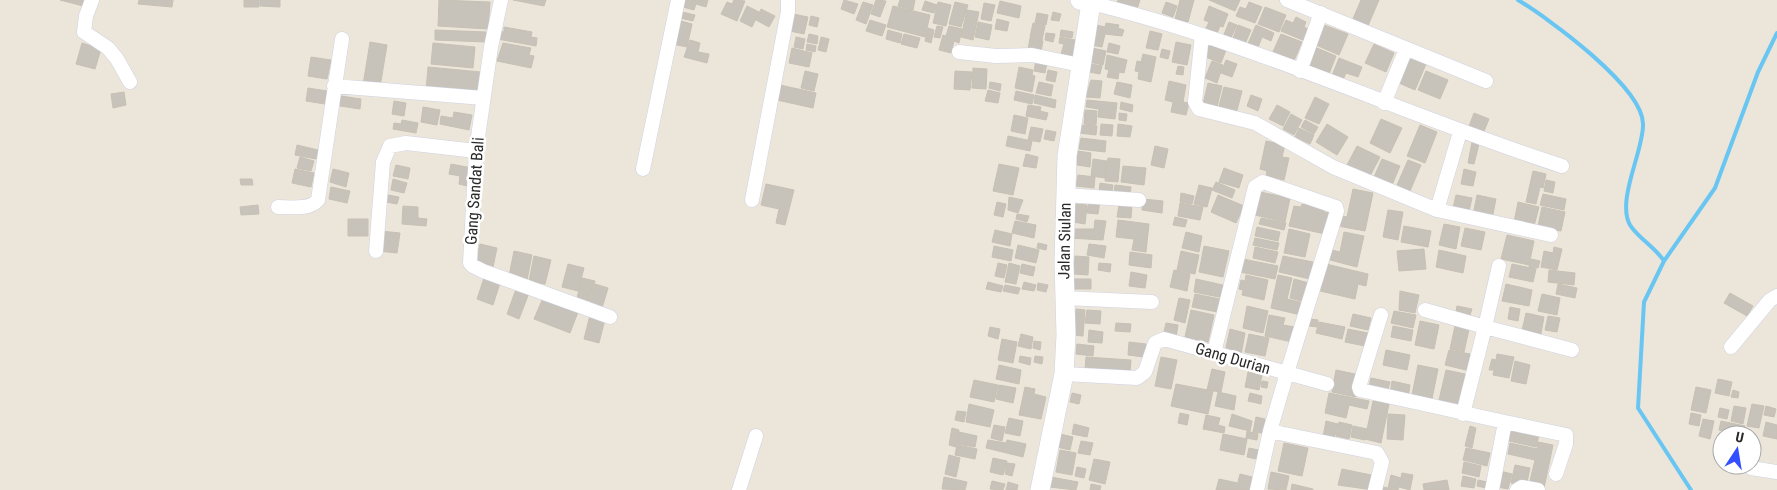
<svg xmlns="http://www.w3.org/2000/svg" width="1777" height="490" viewBox="0 0 1777 490" font-family="'Roboto Condensed',sans-serif">
<style>
.lines{fill:none;stroke-linecap:round;stroke-linejoin:round}
.stream{stroke:#69c6f2;stroke-width:4}
.building{fill:#c7c2ba;stroke:#c7c1b4}
.street-casing{stroke:#cfd2e2;stroke-width:15}
.secondary-casing{stroke:#cfd2e2;stroke-width:20}
.street{stroke:#fff;stroke-width:14}
.secondary{stroke:#fff;stroke-width:19}
.labels{text-anchor:middle;stroke-width:5;stroke-linejoin:round;paint-order:stroke}
.street-label{font-size:16px;fill:#292929;stroke:#fff}
</style>
<rect width="100%" height="100%" fill="#ece5da"/>
<g class="lines">
<!-- stream -->
<path class="stream" d="M1518,0c30,18 125,87 125,124 1,26 -27,76 -13,101 8,13 25,22 34,36
M1691,490l-53,-82 6,-106 20,-41 51,-73 43,-116 19,-39"/>
</g>
<!-- building -->
<path class="building" d="M60,0h24l-1,6z
M139,0h34l-1,7 -34,-3z
M244,0h15v7h-15z
M260,0h20v7l-20,-1z
M439,0l51,2 -2,27 -50,-3z
M513,0h33l-2,6z
M681,0h27l-2,7 -10,-3 -2,6 -15,-4z
M734,0l11,1 -8,20 -16,-7 6,-12 5,2z
M844,0l14,4 -4,10 -13,-5z
M876,0l10,1 -6,16 -9,-3z
M900,0h15l-2,10 -15,-4z
M1118,0h22l-4,12 -20,-5z
M1180,0h14l-6,22 -13,-3z
M1209,0h31l-5,11z
M1361,0h18l-12,28 -15,-7z
M925,1l12,4 -3,8 -12,-3z
M1000,1l21,5 -2,12 -22,-5z
M863,2l10,3 -7,19 -10,-4z
M938,2l13,3 -5,21 -13,-3z
M955,2l13,3 -7,22 -12,-3z
M1166,2l11,4 -4,11 -11,-4z
M1249,2l13,5 -7,16 -19,-7 4,-9 6,2z
M984,3l11,2 -4,16 -10,-2z
M747,6l12,6 -7,15 -12,-6z
M893,6l37,9 -5,22 -38,-10z
M1209,6l19,8 -5,13 -3,-1 -3,7 -11,-5 3,-6 -5,-2z
M1265,7l21,8 -7,17 -21,-8z
M761,9l14,7 -6,11 -13,-7z
M967,10l12,2 -6,28 -12,-3z
M678,11l17,4 -2,6 -17,-4z
M1053,12l8,2 -2,7 -8,-1z
M1037,13l11,2 -2,10 -11,-2z
M793,14l15,3 -4,17 -14,-3z
M811,16l8,2 -2,9 -8,-2z
M1296,17l10,5 -2,5 6,3 -5,11 -24,-10 5,-11 7,3z
M997,19l12,3 -2,9 -12,-2z
M677,20l15,4 -5,23 -15,-3z
M870,20l16,5 -4,11 -16,-5z
M978,22l14,3 -3,15 -14,-3z
M1229,22l8,3 -7,15 -7,-3z
M1033,23l12,3 -3,14 -12,-3z
M1106,23l13,2 -1,3 6,2 -2,6 -17,-2 -3,13 -11,-2 5,-20 9,2z
M1238,25l13,5 -7,16 -12,-5z
M1256,25l18,8 -3,8 -9,-4 -5,13 -10,-4z
M1324,25l24,9 -9,21 -23,-10z
M937,26l6,1 -3,11 -6,-1z
M949,26l13,3 -3,14 -5,-2 -3,12 -12,-3 4,-15 3,1z
M504,27l28,5 -1,5 6,1 -1,8 -39,-7 2,-8 5,1z
M928,28l6,2 -3,13 -6,-2z
M435,30l51,2v10l-51,-2z
M888,30l14,4 -2,9 -14,-4z
M1061,30l12,2 -1,6 -12,-2z
M1150,31l12,3 -4,16 -12,-2z
M1046,33l9,1 -2,8 -8,-2z
M809,34l9,2 -1,8 -10,-2z
M904,34l16,4 -3,10 -16,-4z
M1281,34l21,8 -9,21 -21,-9z
M796,37l9,2 -2,10 -9,-2z
M821,37l8,2 -3,13 -8,-2z
M1060,37l15,3 -3,16 -11,-2 3,-10 -5,-1z
M1030,38l13,3 -2,11 -13,-2z
M690,40l10,3 -2,9 11,2 -2,9 -23,-6z
M370,42l17,3 -7,42 -17,-2z
M1176,42l15,3 -4,20 -15,-3z
M82,43l19,6 -6,20 -19,-5z
M433,43l42,4 -2,21 -42,-4z
M503,43l28,5 -2,7 5,1 -3,12 -34,-7z
M1109,43l11,3 -2,8 -11,-2z
M807,44l9,2 -1,6 -9,-2z
M1208,44l18,6 -5,13 -18,-7z
M1374,44l20,9 -8,19 -21,-9z
M1312,46l24,10 -7,18 -24,-11z
M792,48l20,5 -3,14 -20,-4z
M1092,48l14,3 -3,14 -14,-3z
M1162,49l8,2 -2,8 -8,-2z
M1143,54l13,3 -5,25 -13,-3 1,-7 -4,-1 2,-10 4,1z
M1107,55l20,5 -3,13 -5,-1 -1,7 -11,-2 2,-7 -4,-1z
M311,57l20,3 -4,19 -19,-3z
M1409,57l17,7 -11,26 -16,-7z
M1339,58l23,9 -4,10 -12,-4 -4,9 -11,-4z
M1036,60l11,3 -2,10 -11,-2z
M1226,60l11,4 -5,13 -11,-4z
M1212,61l11,4 -6,18 -12,-5z
M1091,64l11,2 -2,8 -11,-2z
M1178,66l6,1 -1,8 -7,-1z
M428,67l53,5 -3,24 -52,-5z
M1019,67l14,3 -1,5 3,1 -3,16 -17,-4z
M973,68l14,1 -1,20 -14,-1z
M1048,70l9,2 -2,10 -9,-2z
M805,71l13,3 -4,17 -13,-3z
M955,71l17,1 -2,18 -16,-1z
M1426,71l22,9 -8,19 -22,-9z
M1091,80l11,1 -2,17 -14,-1z
M1169,81l17,4 -3,17 6,1 -3,12 -15,-3 2,-10 -8,-2z
M990,82l11,2 -1,7 -11,-3z
M1039,82l14,3 -2,11 -15,-3z
M1117,82l15,3 -2,13 -16,-4z
M1208,83l14,3 -5,21 -14,-3z
M780,85l36,8 -3,15 -36,-8z
M1224,87l18,4 -6,23 -18,-4z
M308,88l19,3 -2,13 -19,-3z
M988,90l12,3 -2,10 -13,-2z
M1016,91l18,4 -2,9 -18,-4z
M124,92l2,13 -13,3 -2,-14z
M1035,95l21,5 -1,8 -21,-5z
M1251,95l11,4 -4,12 -11,-5z
M341,96l20,3 -1,10 -20,-3z
M1315,97l14,7 -10,20 -14,-6z
M1087,100l30,3 -2,16 -17,-2 1,-8 -13,-2z
M394,101l12,2 -2,13 -12,-2z
M1121,102l12,3 -1,7 -12,-3z
M1028,105l13,2 -1,4 8,2 -2,7 -20,-4z
M1277,105l13,7 -7,14 -14,-7z
M423,107l17,3 -3,15 -16,-3z
M1085,110l12,1 -1,14 -12,-1z
M454,112l18,3 -3,15 -29,-6 1,-8 12,2z
M1119,113l8,1 -1,7 -7,-1z
M1474,113l15,6 -7,17 -14,-7z
M1291,114l11,6 -8,15 -11,-6z
M1014,115l14,3 -3,16 -14,-3z
M1381,119l21,9 -12,25 -20,-10z
M402,120l16,3 -2,10 -23,-4 1,-6 7,1z
M1305,120l13,7 -4,7 -13,-7z
M1101,124l12,1 -1,11 -12,-1z
M1118,124l14,2 -2,11 -13,-1z
M1327,124l21,13 -11,18 -21,-13z
M1080,125l17,1 -1,9 -17,-2z
M1420,125l17,7 -12,31 -18,-7z
M1031,127l12,2 -3,13 -12,-2z
M1299,128l15,7 -4,9 -15,-7z
M1046,130l10,2 -2,9 -10,-2z
M1008,136l24,5 -2,10 -24,-5z
M1081,138l25,3 -1,11 -26,-3z
M1266,141l19,4 -3,12 7,1 -5,22 -18,-4 1,-5 -7,-2z
M1472,142l7,2 -5,20 -6,-1z
M297,145l21,5 -2,9 -21,-4z
M1155,146l13,3 -4,19 -13,-3z
M1357,146l23,11 -10,19 -23,-11z
M1078,151l13,2 -1,14 -13,-2z
M1026,154l12,3 -2,11 -13,-2z
M300,157l14,4 -3,10 -14,-3z
M1108,158l12,1 -2,23 -13,-1z
M1093,159l14,2 -2,17 -14,-2z
M1382,159l18,7 -8,19 -18,-8z
M1408,160l13,5 -11,26 -13,-6z
M451,164l21,4 -5,18 -8,-2 1,-8 -11,-2z
M999,164l20,4 -6,27 -20,-4z
M396,165l14,3 -2,11 -15,-3z
M1123,166l23,2 -2,17 -23,-3z
M1224,168l19,7 -4,13 -20,-6z
M295,169l19,4 -3,14 -19,-4z
M333,169l16,4 -3,14 -16,-5z
M1464,169l12,3 -3,14 -12,-2z
M1533,171l13,3 -3,14 -3,-1 -4,17 -10,-2z
M1078,175l17,2 -1,11 -18,-2z
M240,179h12l1,6h-12z
M393,179l14,4 -3,10 -13,-3z
M1546,180l9,2 -2,11 -9,-2z
M1216,182l19,8 -3,8 -20,-8z
M1100,183l13,2 -1,9 -13,-2z
M766,184l28,6 -9,35 -9,-2 3,-14 -18,-4z
M1115,185l16,2 -1,9 -16,-2z
M1199,185l13,3 -5,19 -13,-3z
M331,187l19,4 -3,12 -18,-4z
M1353,189l20,4 -8,38 -27,-5 2,-10 7,1z
M1260,192l30,6 -5,24 -30,-7z
M1181,193l13,3 -2,8 -12,-2z
M1543,194l23,5 -2,11 -24,-5z
M388,195l11,2 -2,7 -11,-2z
M1218,195l26,11 -8,17 -25,-11z
M1456,195l16,3 -4,18 -16,-4z
M1477,195l19,4 -4,20 -19,-4z
M1009,197l14,3 -5,13 -10,-3z
M1143,199l20,2 -1,12 -20,-3z
M1089,200l11,1 -2,13 -11,-1z
M997,202l9,2 -3,13 -9,-2z
M1518,202l21,5 -5,19 -20,-4z
M1180,203l23,4 -3,13 -22,-4z
M1075,204l12,1 -2,19 -12,-2z
M1302,204l23,4 -1,4 5,1 -4,21 -36,-8 5,-20 7,1z
M258,205l1,9 -18,1 -1,-8z
M1119,205l13,1 -1,12 -14,-1z
M403,206l15,1v11l9,1 -1,7 -24,-2z
M1542,207l23,5 -4,19 -23,-5z
M1388,210l15,2 -5,28 -15,-3z
M1017,214l12,2 -2,6 -11,-3z
M1175,217l12,3 -2,7 -12,-2z
M1261,218l25,5 -2,7 -25,-6z
M348,219h20v17h-20z
M1095,220l11,1 -3,19 -34,-2 1,-9h24z
M1118,220l31,4 -3,28 -14,-2 2,-11 -18,-2z
M1015,221l21,4 -2,13 -22,-5z
M1444,224l16,3 -4,22 -17,-4z
M1404,226l27,5 -3,16 -27,-5z
M1257,227l23,5 -2,9 -23,-5z
M1465,228l20,4 -4,18 -20,-4z
M1289,229l21,5 -5,23 -21,-4z
M995,230l17,4 -2,12 -18,-4z
M380,231l20,2 -3,20 -19,-2z
M1186,232l16,4 -3,16 -17,-4z
M1344,232l20,4 -7,31 -27,-7 2,-10 8,2z
M1507,235l27,6 -5,24 -28,-6z
M1255,238l24,5 -2,7 -24,-5z
M1038,243l9,2 -1,5 -9,-2z
M480,244l17,4 -4,19 -18,-4z
M1089,244l17,2 -2,12 -17,-3z
M1018,245l21,5 -3,13 -21,-5z
M994,246l19,4 -2,11 -19,-4z
M1204,246l25,5 -6,26 -24,-5z
M1255,247l23,5 -3,11 -22,-5z
M1554,247l8,2 -5,21 -16,-3 3,-16 9,2z
M1424,249l2,20 -27,2 -2,-20z
M1439,250l27,6 -3,17 -27,-6z
M514,251l18,4 -5,25 -18,-4z
M1181,251l18,4 -4,19 -18,-4z
M1130,252l22,3 -1,13 -22,-3z
M534,256l17,4 -6,24 -16,-3z
M1075,256l14,1 -1,18 -14,-1z
M1283,256l30,6 -3,17 -31,-7z
M1243,259l35,7 -3,13 -35,-7z
M1531,259l9,2 -2,7 -9,-1z
M998,263l9,2 -3,13 -9,-2z
M1009,263l11,3 -4,18 -11,-2z
M1099,263l12,1 -1,8 -12,-2z
M568,264l16,4 -6,23 -16,-4z
M1022,264l13,3 -2,9 -13,-3z
M1326,264l42,10 -2,12 -8,-2 -3,15 -35,-8z
M1512,264l24,5 -3,13 -24,-5z
M1174,270l16,4 -3,17 -17,-4z
M1549,270l26,3 -1,12 -26,-3z
M1131,272l16,3 -2,13 -16,-2z
M1246,275l22,5 -4,20 -22,-5 1,-5 -4,-1 2,-9 4,1z
M1278,275l14,3 -5,21 17,4 -3,12 -30,-7z
M484,278l16,5 -7,22 -16,-6z
M582,278l13,3 -6,20 -12,-3z
M1072,279h19v10h-19z
M1196,279l31,7 -3,12 -30,-6z
M1294,279l15,4 -4,19 -15,-4z
M988,282l15,4 -2,6 -15,-3z
M1024,282l12,3 -2,6 -12,-2z
M1038,283l10,2 -2,7 -9,-2z
M595,284l13,4 -6,20 -13,-3z
M1506,284l26,6 -3,16 -27,-5z
M1558,284l19,4 -2,10 -19,-4z
M1005,285l15,3 -2,6 -15,-3z
M516,289l13,4 -10,26 -12,-5z
M1400,291l19,4 -4,18 -16,-3z
M1730,293l23,13 -6,10 -23,-13z
M1195,294l30,6 -3,13 -30,-6z
M1542,294l18,4 -3,17 -19,-4z
M543,298l35,14 -8,21 -36,-14z
M1179,298l11,2 -5,23 -11,-3z
M1247,306l21,5 -5,22 -20,-5z
M1457,306l15,3 -2,6 -14,-3z
M1510,307l10,2 -2,12 -10,-2z
M1076,309l9,1 -2,26 -10,-1z
M1087,310l14,1 -1,13 -15,-1z
M1191,310l23,5 -6,27 -23,-5z
M1394,311l22,4 -3,13 -22,-5z
M1526,313l18,4 -4,22 -19,-4z
M1353,314l18,4 -3,12 -18,-4z
M590,315l15,4 -6,24 -15,-4z
M1269,315l16,3 -2,7 12,2 -3,15 -27,-6z
M1548,316l12,2 -3,14 -12,-2z
M1311,319l7,1 -1,7 -8,-1z
M1420,321l19,4 -5,24 -19,-4z
M1319,322l26,5 -3,12 -26,-6z
M1116,323l15,1 -1,8 -15,-1z
M1166,323l12,2 -2,13 -13,-2z
M1393,326l20,4 -2,11 -20,-4z
M1455,326l14,3 -5,23 -14,-3z
M990,327l10,2 -2,10 -10,-3z
M1230,329l15,4 -4,22 -16,-3z
M1348,329l20,4 -3,13 -20,-4z
M1089,330l14,2 -1,11 -14,-1z
M1021,334l12,3 -2,12 -13,-3z
M1249,334l20,4 -4,18 -20,-4z
M1002,339l15,3 -4,21 -15,-3z
M1034,341l7,1 -1,8 -7,-2z
M1129,342l17,2 -2,13 -16,-2z
M1077,344l17,2 -1,10 -17,-2z
M1386,350l24,5 -3,15 -24,-5z
M1449,350l21,4 -4,16 -21,-5z
M1497,354l17,3 -5,21 -16,-3 1,-5h-5l3,-11 4,1z
M1020,356l11,2 -1,7 -11,-3z
M1035,356l8,1 -1,7 -8,-2z
M1086,357l45,3 -1,12 -45,-3z
M1161,357l16,3 -6,29 -16,-3z
M1515,361l15,4 -4,19 -15,-3z
M999,365l22,5 -2,14 -23,-5z
M1418,365l20,4 -6,30 -20,-4z
M1212,369l13,3 -4,20 -14,-2z
M1336,370l24,5 -4,22 -24,-5z
M1446,370l19,4 -7,30 -19,-4z
M1248,372l14,3 -3,15 -14,-3z
M1371,378l19,4 -4,14 -18,-4z
M1718,379l14,3 -3,14 -14,-3z
M974,380l24,5 -4,17 -24,-5z
M1262,381l6,1 -1,6 -6,-1z
M1392,381l18,4 -2,13 -18,-4z
M1176,384l37,7 -5,23 -37,-8z
M999,385l17,3 -3,15 -17,-4z
M1025,387l10,2 -1,5 12,3 -5,22 -22,-4z
M1696,387l15,3 -5,23 -15,-3z
M1733,390l6,2 -1,6 -7,-1z
M1218,392l18,4 -2,14 -19,-4z
M1072,393l9,2 -2,9 -9,-2z
M1250,393l12,3 -1,8 -13,-3z
M1329,393l40,8 -2,8 -18,-4 -3,13 -21,-5z
M1373,401l16,3 -8,39 -16,-4z
M969,404l25,6 -4,17 -24,-5z
M1752,404l12,2 -5,22 -12,-2z
M1734,406l12,2 -3,16 -12,-3z
M1766,406l10,3 -2,8 -10,-2z
M1720,408l9,2 -2,9 -9,-2z
M957,411l9,1 -2,10 -9,-2z
M1180,413l9,2 -2,10 -9,-2z
M1691,413l10,2 -2,11 -10,-2z
M1232,414l20,7 -2,10 -21,-5z
M1388,414l17,1 -2,25 -16,-1z
M1206,415l14,3 -2,7 7,2 -1,6 -21,-4z
M1256,417l9,2 -3,14 -9,-1z
M1009,418l14,3 -3,15 -15,-3z
M1703,419l11,2 -4,18 -11,-3z
M1326,421l12,3 -4,15 -11,-2z
M1721,421l24,5 -2,9 -24,-5z
M1339,422l13,3 -3,14 -13,-3z
M1766,422l11,3v14l-14,-3z
M1074,424l15,4 -2,9 -15,-3z
M994,425l11,2 -3,14 -11,-3z
M1353,426l14,3 -2,11 -14,-3z
M1470,426l6,2 -4,20 -7,-2z
M952,428l7,2 -3,17 -7,-2z
M1511,430l28,5 -3,12 -27,-6z
M1247,431l11,3 -1,6 -11,-2z
M959,432l18,4 -2,11 -18,-3z
M1060,434l13,3 -3,13 -13,-3z
M1223,434l24,5 -3,16 -24,-5z
M988,440l18,3 1,-3 19,4 -3,13 -37,-9z
M1081,441l12,2 -3,12 -12,-2z
M1538,442l15,3 -9,43 -15,-3 6,-25 -27,-6 2,-11 27,6z
M1284,443l24,5 -6,28 -24,-5z
M957,445l20,4 -2,10 -20,-4z
M1249,448l14,3 -2,9 -14,-3z
M1466,448l24,5 -3,13 -24,-6z
M1060,450l16,3 -4,22 -16,-3z
M949,455l11,3 -4,19 -11,-3z
M993,458l14,3 -4,14 -13,-3z
M1094,459l16,3 -5,22 -16,-4z
M1464,462l17,4 -2,11 -17,-4z
M1007,463l8,1 -3,12 -7,-2z
M1515,465l15,3 -4,19 -15,-4z
M1077,467l9,2 -2,9 -9,-2z
M1342,469l34,7 -3,14 -35,-5z
M1500,471l12,3 -4,15 -11,-2z
M1271,472l18,4 -3,14 -18,-1z
M1402,473l11,2 -3,15 -11,-3z
M1240,474l12,3 -1,8 -13,-3z
M1391,475l10,3 -3,12h-16l1,-3 5,1z
M1463,476l13,3 -2,9 -13,-2z
M944,477l23,5 -2,8 -23,-1z
M1051,477l27,5 -2,8 -27,-3z
M1219,479l33,7v4h-36z
M1447,480l2,10h-25l-1,-6z
M1478,480l9,2 -1,6 -9,-2z
M992,481l13,3 -2,6 -13,-1z
M1008,482l10,3 -1,5h-11z
M1091,484l10,2 -1,4h-10z
M1292,484l21,5v1h-22z"/>
<g class="lines">
<!-- street casing -->
<g class="street-casing">
<path id="street" d="M92,0l-6,16 -2,16 24,16 9,11 13,23
M501,0l-10,47 -15,104 -6,112 3,3 10,5 127,46
M1092,0l-1,3c161,39 313,112 471,163
M1287,0l199,81
M1202,35l-7,67 4,7 56,14 78,44 104,43 114,25
M959,52l37,4 36,-1 48,10
M1300,71l21,-58
M334,86l149,12
M1384,103l22,-54
M643,169l35,-169
M1065,195l74,5
M752,200l36,-189v-11
M278,207c12,0 32,3 40,-7l24,-161
M1437,210l23,-78
M376,251l7,-89 7,-16 16,-3 70,8
M1064,298l88,4
M1425,310l60,17 14,-61
M1381,315l-22,72 1,3 145,32 -13,68
M1731,347l39,-47 7,-4
M1064,374l73,4 8,-6 10,-29 9,-4 123,34 50,-162 -1,-4 -73,-25 -8,5 -41,166
M1463,414l22,-87 87,23
M1505,422l61,13v9l-10,30
M1270,431l107,22 5,9 -7,28
M1751,468l26,4
M739,490l17,-54
M1257,490l13,-59 17,-58 40,11
M1517,490l5,-3 16,3"/>
</g>
<!-- secondary casing -->
<g class="secondary-casing">
<path id="secondary" d="M1040,490l24,-116 2,-39 -2,-73 3,-106 24,-153 -11,-3"/>
</g>
<!-- street -->
<use href="#street" class="street"/>
<!-- secondary -->
<use href="#secondary" class="secondary"/>
</g>
<g class="labels">
<!-- street labels -->
<g class="street-label">
<text transform="translate(474 191) rotate(-86)" y="6">Gang Sandat Bali</text>
<text transform="translate(1064 241) rotate(-89)" y="6">Jalan Siulan</text>
<text transform="translate(1233 358) rotate(16)" y="6">Gang Durian</text>
</g>
</g>
<!-- north arrow -->
<g transform="translate(1737 450) rotate(12)"><circle r="24" fill="#ffffff" stroke="#a9a9a9"/>
<path d="M0-4L9 19L0 12L-9 19Z" fill="#344fff"/>
<text y="-8" font-size="14" font-weight="bold" text-anchor="middle" fill="#292929">U</text>
</g>
</svg>
